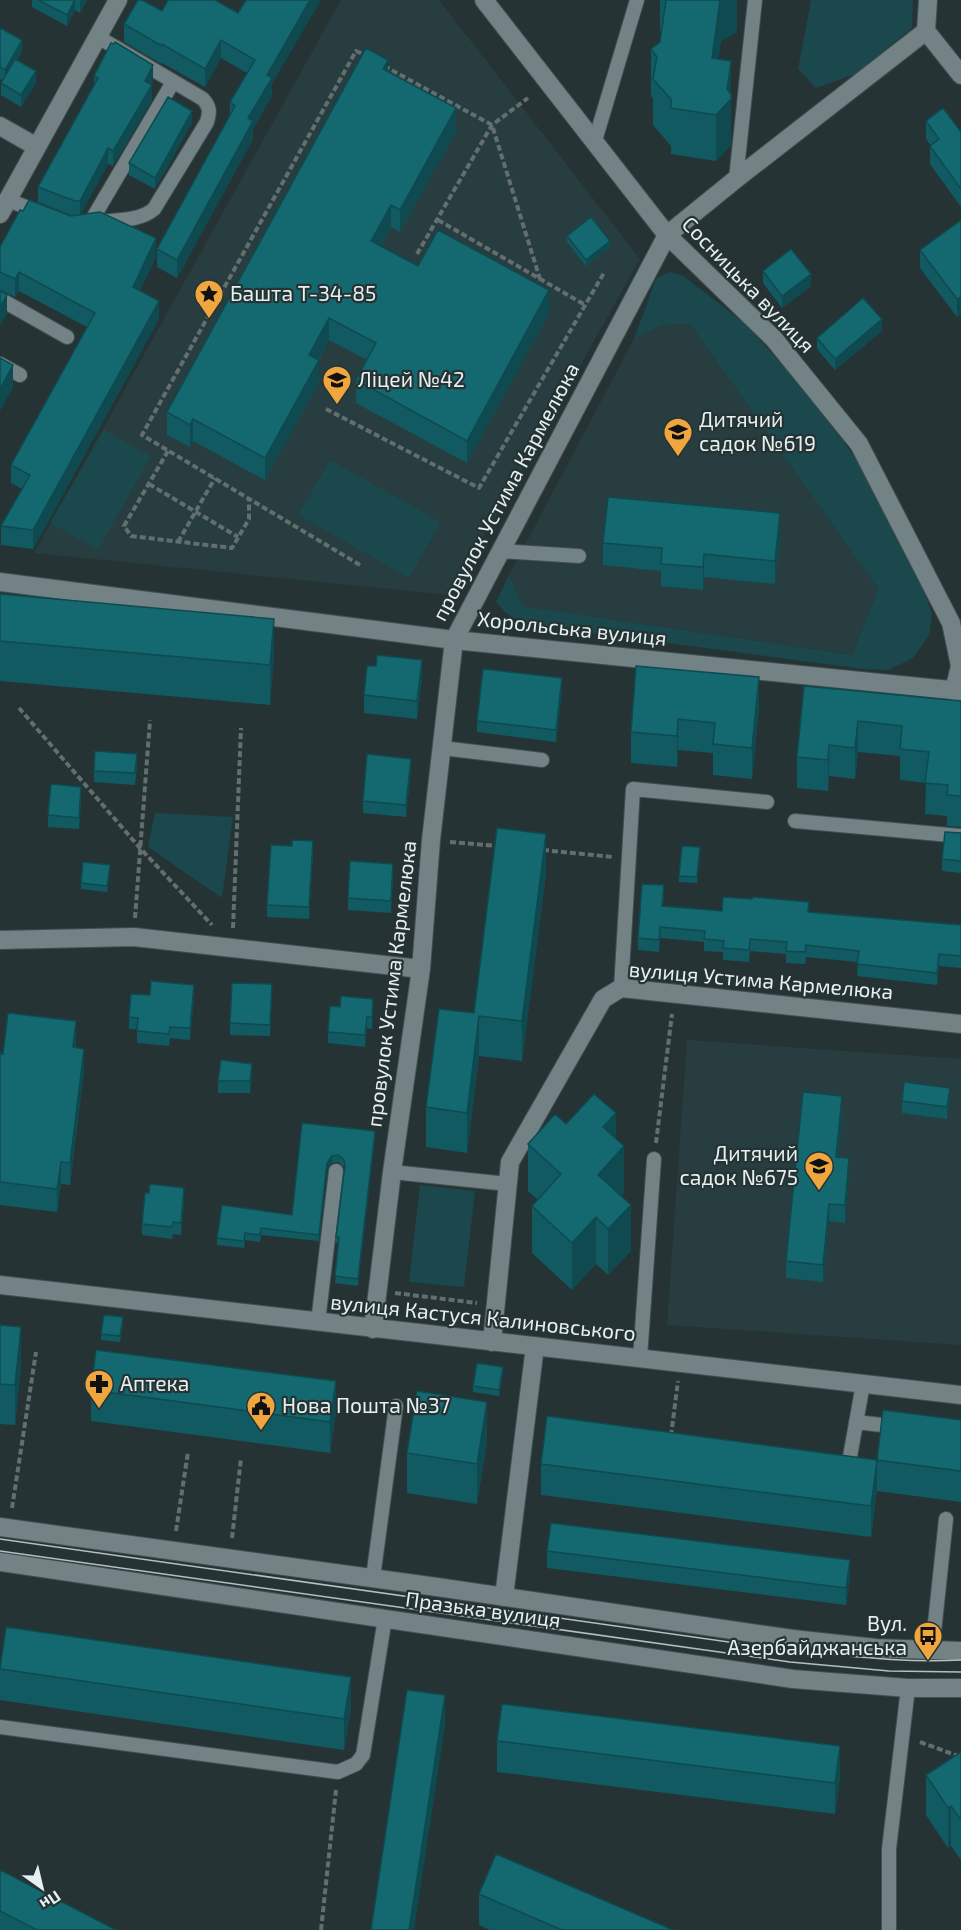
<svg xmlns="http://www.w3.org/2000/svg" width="961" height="1930" viewBox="0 0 961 1930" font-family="'Exo 2',sans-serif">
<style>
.built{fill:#283d40}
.green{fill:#1a484d}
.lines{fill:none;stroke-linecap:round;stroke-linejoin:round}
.service-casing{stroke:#424e4f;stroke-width:16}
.minor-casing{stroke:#424e4f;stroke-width:20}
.tertiary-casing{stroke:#424e4f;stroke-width:20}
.path{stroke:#636f6f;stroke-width:4;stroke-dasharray:6 3;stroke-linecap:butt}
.service{stroke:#738284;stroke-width:14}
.minor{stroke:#738284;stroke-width:18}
.tertiary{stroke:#738284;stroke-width:18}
.tram{stroke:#b4bfbf;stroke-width:1.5}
.wall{fill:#115a61}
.shaded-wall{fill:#0e4a4f}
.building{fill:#146971;stroke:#0e4a4f;stroke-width:1.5}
.labels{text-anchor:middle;stroke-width:4.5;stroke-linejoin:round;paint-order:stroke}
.street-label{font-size:21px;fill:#e7f0f0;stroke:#263334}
.poi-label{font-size:21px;fill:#e7f0f0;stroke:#263334;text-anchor:start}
</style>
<rect width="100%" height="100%" fill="#263334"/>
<!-- built -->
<path class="built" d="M341,0h98l201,259 -189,336 -417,-42z
M690,324l188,265 -26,66 -329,-49 -14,-31 125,-236 29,-14z
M687,1040l274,19v286l-294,-20z"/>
<!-- green -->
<path class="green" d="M811,0h102l-1,28 -57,46 -39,14 -18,-19z
M670,272l12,3 61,47 39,42 60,75 19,28 64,126 7,22 -3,20 -16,23 -24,12 -26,-1 -339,-45 -19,-12 -9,-10 13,-27 14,31 329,49 26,-66 -188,-265 -27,1 -29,14 22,-60z
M104,430l47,26 -53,94 -48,-27z
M330,460l111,62 -32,56 -111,-63z
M155,813l78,4 -11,81 -74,-51z
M420,1185l55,6 -11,96 -55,-5z"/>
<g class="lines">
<!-- service casing -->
<g class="service-casing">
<path id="service" d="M98,37l105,62c7,8 7,13 4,23l-53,87c-14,12 -37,11 -54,13
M594,144l43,-144
M736,179l19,-179
M8,200l33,13
M90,223l83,-141
M0,299l67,38
M0,364l20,11
M500,551l79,5
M442,748l100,12
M795,821l166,15
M621,988l12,-199 134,13
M392,1172l116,12
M318,1322l18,-151
M640,1358l14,-199
M856,1422l43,5
M849,1462l14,-78
M373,1578l23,-172
M932,1651l14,-132
M0,1727l338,45 18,-8 7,-9 22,-137
M889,1930v-81l19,-161"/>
</g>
<!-- minor casing -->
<g class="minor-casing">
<path id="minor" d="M484,0l183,235 107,104 85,105 92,179 9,43 -6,25
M928,0l-2,31 35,44
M0,126l37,21
M0,214l118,-214
M0,582l454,58 507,51
M0,940l134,-3 287,32
M0,1285l961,110
M373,1329l19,-157 29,-203 10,-129 23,-200 213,-405 69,-56 190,-148
M492,1342l18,-180 93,-163 18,-11 340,36
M504,1597l31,-251"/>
</g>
<!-- tertiary casing -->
<g class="tertiary-casing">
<path id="tertiary" d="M0,1527l437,60 356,52 83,9 85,3
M0,1562l793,117 115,9h53"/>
</g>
<!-- path -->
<path class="path" d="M384,66l108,59 48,154
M438,220l147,85
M417,254l75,-129 36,-27
M326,409l153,79 126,-217
M168,451l-44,75 7,10 101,12 17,-29v-20
M149,484l89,53
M178,542l37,-64
M360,565l-218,-130 214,-384 9,4
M19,708l120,139 73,78
M450,842l49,4
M543,850l70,7
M135,918l15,-198
M233,928l8,-200
M656,1143l16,-129
M395,1293l82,10
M671,1436l7,-55
M12,1508l24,-156
M176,1531l12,-79
M232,1538l9,-80
M920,1742l41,15
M321,1930l15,-140"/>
<!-- service -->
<use href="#service" class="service"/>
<!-- minor -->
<use href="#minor" class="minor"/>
<!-- tertiary -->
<use href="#tertiary" class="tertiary"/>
<!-- tram -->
<path class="tram" d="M0,1539l793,112c56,5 112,12 168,9
M0,1551l790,111 99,9 72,1"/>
</g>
<!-- wall -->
<path class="wall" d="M32,0h55l-7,13 -5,-3 -8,16 -35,-19z
M215,0l57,84v12l-19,33v10l-76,139 -20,-11v-18l73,-134v-13l17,-29 -26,-15 -16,29 -43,-24v1l-38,-22v-18l38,-13z
M660,0h77v32l-16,9 -3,18 13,2v84l-15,16 -45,-7v-8l-18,-21v-26l-2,-4v-46l9,-7 1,-10 -1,-2z
M0,28l22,24 -5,8 19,23 -15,24 -20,-12v-12l1,-3 -2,-1z
M388,71l68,60 -56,101 -9,-5 -10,19 37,20 131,47 -82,150 -111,-60v-23l11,-20 -38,-20 -10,20v22l-54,98 -72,-39 -3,6 -23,-12v-23z
M94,76l59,4 -2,4 1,16 -39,66 -5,-2 -28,51 76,42 -16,33 19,29 -126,230 -32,-4v-19l21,-37 -11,-6v-18l76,-138 -68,-36 -4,6 -14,-7 6,23 -7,12v-78l23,-36 50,5 -35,-14v-15l56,-100z
M926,121l35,11v75l-31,-43v-19l-4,-6z
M192,123l-37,66 -26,-14v-12z
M961,220v95l-4,2 -37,-49v-18z
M567,236l43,11 -24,19 -19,-24z
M763,271l48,15 -29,22 -19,-25z
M882,331l-47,39 -18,-21v-11z
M780,536l-5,48 -71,-7 -1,13 -42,-4v-15l-58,-6v-22z
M0,594l274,64 -4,47 -270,-24z
M376,666l46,12 -5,41 -53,-6v-18z
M636,666l123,42 -7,71 -39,-4v-22l-35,-3 -1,17 -46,-4v-31z
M804,686l157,15v126l-14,-1v-10l-22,-2 1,-31 -26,-3v-24l-42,-4 -3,27 -26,-3 -1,15 -31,-3v-31z
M562,690l-6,52 -79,-10v-11z
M137,766l-2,19 -41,-3v-11z
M411,770l-5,47 -43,-4v-12z
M81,799l-2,30 -31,-2v-12z
M961,833v40l-19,-2v-12z
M313,853l-4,66 -42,-2v-12z
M700,853l-3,30 -18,-1v-6z
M110,871l-3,21 -26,-3v-6z
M546,873l-24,188 -43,-5 -12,97 -41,-6v-40z
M393,876l-2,37 -43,-3v-12z
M664,897l-1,9 59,5 87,1 152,13v43l-22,-2 -2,19 -80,-9 1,-14 -52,-5 -1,7 -19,-1v-9l-36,-3 -1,11 -26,-2v-8l-19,-1v-9l-44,-4 -1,14 -21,-2v-12z
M150,995l44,2 -4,43 -20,-2 -1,8 -32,-3v-14h-8v-12z
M272,996l-2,40 -40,-1v-12z
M340,1007l33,3 -1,19 -5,-1 -2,19 -37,-4v-11z
M76,1043v5l8,23 -14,114 -9,-1 -4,28 -57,-7v-152z
M252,1076l-2,17h-32v-12z
M950,1099l-3,20 -45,-6v-12z
M842,1113l-4,44 11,19 -4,47 -16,-2 -6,61 -37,-4v-17z
M302,1123l73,15 -17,148 -23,-3 4,-39 -3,-1v-6l8,-68v-2l-6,-5 -6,1 -5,7 -8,71 -58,-6 -1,7 -15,-2 -1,8 -27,-3v-7l75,-23z
M566,1124l50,14 8,54 -3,4 10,55 -23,24 -12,-11 -24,26 -40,-37v-47l6,-6 -10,-9v-47z
M184,1200l-3,35 -8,-1 -1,5 -30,-4v-11z
M123,1323l-3,19 -19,-2v-6z
M0,1325l21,42 -6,58 -15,-1z
M503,1373l-4,23 -26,-4v-6z
M91,1390l245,22 -6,41 -239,-32z
M961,1420v82l-84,-11 -6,46 -330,-42v-31l336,-4z
M487,1442l-10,62 -70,-11v-40z
M547,1551l303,27 -4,27 -299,-37z
M0,1668l351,40 -7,42 -344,-50z
M497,1741l343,36 -5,37 -338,-42z
M961,1752v108l-10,-14 -3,2 -22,-33v-40z
M0,1870l116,60h-116z
M479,1894l194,36h-183l-11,-5z"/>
<!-- shaded-wall -->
<path class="shaded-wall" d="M75,0v10l-8,16v-11z
M81,0h6l-7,13v-11z
M310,0h11l-49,84v12l-19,33v10l-76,139v-18l71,-142 19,-43z
M720,0h17v32l-16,9 -9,63v-46z
M22,40v12l-17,30v-12z
M221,40v18l-16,29v-18z
M388,60v22l-5,-13z
M731,61v84l-15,16v-46l11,-26z
M153,65v15l-8,16v-15z
M36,71v12l-15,24v-12z
M152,85v15l-39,66v-15z
M456,108v23l-56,101v-22z
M192,111v12l-37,66v-11z
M108,148v16l-28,52v-15z
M391,205v22l-20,36v-22z
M156,238v19l-23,48v-18z
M610,241v6l-24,19v-6z
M19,272v19l-4,6v-18z
M811,274v12l-29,22v-12z
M549,290v23l-82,150v-22z
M7,295v18l-7,12v-18z
M961,297v18l-4,2v-18z
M159,301v18l-126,230v-19z
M329,318v22l-20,37v-22z
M882,319v12l-47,39v-11z
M319,360v22l-54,98v-22z
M13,365v23l-13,23v-22z
M193,419v22l-3,6v-22z
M780,513v23l-5,48v-23z
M704,554v23l-1,13v-23z
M274,619v39l-4,47v-40z
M422,660v18l-5,41v-18z
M759,677v31l-7,71v-31z
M562,678v12l-6,52v-12z
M678,719v31l-1,17v-31z
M858,721v31l-3,27v-31z
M829,745v31l-1,15v-31z
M411,759v11l-5,47v-12z
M81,787v12l-2,30v-11z
M546,834v39l-24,188v-40z
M313,841v12l-4,66v-12z
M393,864v12l-2,37v-12z
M939,954v12l-2,19v-12z
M194,985v12l-4,43v-12z
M373,999v11l-1,19v-12z
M479,1016v40l-12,97v-40z
M367,1017v11l-2,19v-12z
M76,1021v22l-3,27v-23z
M84,1049v22l-14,114v-22z
M252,1064v12l-2,17v-12z
M950,1088v11l-3,20v-12z
M842,1096v17l-6,61v-17z
M616,1113v42l8,-9v46l-25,28 -1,-45 5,-48z
M375,1131v7l-17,148v-7z
M332,1156v7l-5,7 -8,71 8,-78z
M849,1158v18l-4,47v-18z
M61,1162v22l-4,28v-23z
M184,1188v12l-3,35v-12z
M829,1204v17l-6,61v-17z
M631,1205v46l-23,24v-46z
M596,1217v47l-24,26v-47z
M21,1327v40l-6,58v-40z
M503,1367v6l-4,23v-6z
M336,1381v31l-6,41v-31z
M487,1402v40l-10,62v-40z
M877,1460v31l-6,46v-31z
M850,1560v18l-4,27v-17z
M351,1677v31l-7,42v-31z
M445,1695v31l-31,204h-5z
M840,1746v31l-5,37v-31z
M951,1806v40l-3,2v-40z"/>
<!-- building -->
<path class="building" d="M38,0h37l-8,15z
M138,0h4l20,11 6,-11h47l23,13 8,-13h64l-43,75 5,3 -24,40 5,3 -76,139 -20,-11 78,-143 -5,-4 25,-42 -34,-20 -16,29 -43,-25v2l-38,-22z
M666,0h54l-8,58 19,3 -4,28 4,5v5l-15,16 -45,-7v-9l-18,-20 4,-22 -6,-8 9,-7z
M0,28l22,12 -17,30 -5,-3z
M115,42l38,23 -8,16 7,4 -39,66 -5,-3 -28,53h-5l-37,-14 60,-109 -4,-2 17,-33 3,1z
M366,48l22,12 -5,9 73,39 -56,102 -9,-5 -20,36 47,25 20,-36 111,60 -82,151 -111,-61 20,-37 -47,-25 -20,37 10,5 -54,98 -72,-39 -3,6 -23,-13z
M15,59l21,12 -15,24 -20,-12z
M168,97l24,14 -37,67 -26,-15z
M943,108l18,24v57l-31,-43 9,-7 -13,-18z
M29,200l42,16 29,-4 56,26 -23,49 26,14 -126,229 -32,-4 29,-51 -19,-10 84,-152 -76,-41 -4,7 -15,-7v-25l20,-37 3,1z
M591,217l19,24 -24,19 -19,-24z
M961,220v77l-4,2 -37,-49z
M791,249l20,25 -29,22 -19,-25z
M0,290l7,5 -7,12z
M863,298l19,21 -47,40 -18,-21z
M0,358l13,7 -13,24z
M608,497l172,16 -5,48 -71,-7 -1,13 -42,-3 1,-16 -59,-5z
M0,594l274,25 -4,46 -270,-24z
M377,655l45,5 -5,41 -53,-6 3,-29h9z
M636,666l123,11 -7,71 -39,-4 2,-21 -37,-4 -1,17 -46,-4z
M483,669l79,9 -6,52 -79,-9z
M804,686l157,15v95l-14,-1 1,-10 -23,-2 4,-31 -29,-3 2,-23 -44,-5 -3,27 -26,-3 -1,15 -31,-3z
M95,751l42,3 -2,19 -41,-2z
M367,754l44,5 -5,46 -43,-4z
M51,784l30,3 -2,31 -31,-3z
M497,828l49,6 -24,187 -43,-5 -12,97 -41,-6 13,-98 35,4z
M945,832l16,1v28l-19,-2z
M292,840l21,1 -4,66 -42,-2 4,-60 21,1z
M682,846l18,1 -3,30 -18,-1z
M350,861l43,3 -2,37 -43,-3z
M83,862l27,3 -3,21 -26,-3z
M642,884l22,1 -2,21 60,5 1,-14 29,2 1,-2 56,5 -1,10 153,13v31l-22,-2 -2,19 -80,-9 2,-13 -53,-6 -1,7 -19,-1 1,-9 -37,-3 -1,11 -26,-2 1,-7 -20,-2 1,-8 -45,-4 -1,13 -21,-2z
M151,981l43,4 -4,43 -20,-1 -1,7 -32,-3 1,-13 -9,-1 2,-23 19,1z
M232,983l40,1 -2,41 -40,-2z
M341,996l32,3 -1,18h-5l-2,18 -37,-3 2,-26 10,1z
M8,1013l68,8 -3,26 11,2 -14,114 -9,-1 -4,27 -57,-7v-129l3,1z
M221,1060l31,4 -2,17h-32z
M904,1082l46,6 -3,19 -45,-6z
M803,1092l39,4 -6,61 13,1 -4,47 -16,-1 -6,61 -37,-4z
M594,1094l22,19 -13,14 21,19 -26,29 33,30 -23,24 -12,-12 -24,26 -40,-37 29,-32 -33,-30 27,-30 11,10z
M302,1123l73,8 -17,148 -23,-3 4,-39h-3l9,-72 -1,-5 -6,-5 -6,1 -5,7 -8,72 -58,-7 -1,7 -15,-2 -1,8 -27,-3 5,-33 70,10z
M150,1184l34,4 -3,35 -8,-1 -1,5 -30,-3 3,-31h4z
M104,1315l19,2 -3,19 -19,-2z
M0,1325l21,2 -6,58 -15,-1z
M96,1350l240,31 -6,41 -239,-32z
M477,1363l26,4 -4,23 -26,-4z
M417,1391l70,11 -10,62 -70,-11z
M883,1410l78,10v51l-84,-11z
M547,1416l330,44 -6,46 -330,-42z
M551,1523l299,37 -4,28 -299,-37z
M6,1627l345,50 -7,42 -344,-50z
M407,1690l38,5 -36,235h-38z
M502,1704l338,42 -5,37 -338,-42z
M961,1752v68l-10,-14 -3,2 -22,-33z
M496,1854l177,76h-111l-83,-36z
M0,1870l116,60h-79l-37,-19z"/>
<!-- icons -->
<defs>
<g id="sight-pin" transform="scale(1.5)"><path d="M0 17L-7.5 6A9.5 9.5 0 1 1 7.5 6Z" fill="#f0a63e" stroke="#263334"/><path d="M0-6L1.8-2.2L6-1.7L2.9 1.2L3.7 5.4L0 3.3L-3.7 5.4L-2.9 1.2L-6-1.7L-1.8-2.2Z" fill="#111"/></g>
<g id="school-pin" transform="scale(1.5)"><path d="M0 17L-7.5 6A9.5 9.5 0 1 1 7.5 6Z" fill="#f0a63e" stroke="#263334"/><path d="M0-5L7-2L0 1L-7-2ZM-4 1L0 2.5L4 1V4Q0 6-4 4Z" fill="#111"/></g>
<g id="pharmacy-pin" transform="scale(1.5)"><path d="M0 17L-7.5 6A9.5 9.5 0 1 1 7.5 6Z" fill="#f0a63e" stroke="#263334"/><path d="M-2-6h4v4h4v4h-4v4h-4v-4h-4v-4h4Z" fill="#111"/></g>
<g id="civic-pin" transform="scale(1.5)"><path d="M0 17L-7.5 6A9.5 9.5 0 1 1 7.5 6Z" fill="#f0a63e" stroke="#263334"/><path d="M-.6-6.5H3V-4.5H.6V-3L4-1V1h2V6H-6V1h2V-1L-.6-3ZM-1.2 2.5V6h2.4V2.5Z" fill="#111"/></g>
<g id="bus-pin" transform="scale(1.5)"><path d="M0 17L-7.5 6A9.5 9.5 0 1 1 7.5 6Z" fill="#f0a63e" stroke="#263334"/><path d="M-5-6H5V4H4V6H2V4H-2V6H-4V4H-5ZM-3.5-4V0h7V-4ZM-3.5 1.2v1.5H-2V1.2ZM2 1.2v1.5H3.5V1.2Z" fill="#111"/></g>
</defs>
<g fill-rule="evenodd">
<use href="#sight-pin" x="209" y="294"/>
<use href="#school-pin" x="337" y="380"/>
<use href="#school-pin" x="678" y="432"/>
<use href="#school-pin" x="819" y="1166"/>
<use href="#pharmacy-pin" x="99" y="1384"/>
<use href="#civic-pin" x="261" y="1406"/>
<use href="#bus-pin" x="928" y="1636"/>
</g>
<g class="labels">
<!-- street labels -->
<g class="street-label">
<text transform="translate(748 285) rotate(46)" y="7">Сосницька вулиця</text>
<text transform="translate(506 492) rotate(-62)" y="7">провулок Устима Кармелюка</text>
<text transform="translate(572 629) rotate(6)" y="7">Хорольська вулиця</text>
<text transform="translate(761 981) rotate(5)" y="7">вулиця Устима Кармелюка</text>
<text transform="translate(392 984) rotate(-83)" y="7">провулок Устима Кармелюка</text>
<text transform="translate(483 1318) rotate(6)" y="7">вулиця Кастуся Калиновського</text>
<text transform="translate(483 1610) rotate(8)" y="7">Празька вулиця</text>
</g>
<!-- poi labels -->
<g class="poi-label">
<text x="230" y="301">Башта Т-34-85</text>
<text x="358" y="387">Ліцей №42</text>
<text x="699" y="427">Дитячий<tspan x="699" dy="24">садок №619</tspan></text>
<text x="798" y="1161" text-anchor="end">Дитячий<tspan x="798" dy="24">садок №675</tspan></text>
<text x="120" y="1391">Аптека</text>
<text x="282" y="1413">Нова Пошта №37</text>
<text x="907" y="1631" text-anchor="end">Вул.<tspan x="907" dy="24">Азербайджанська</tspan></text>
</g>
</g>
<!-- north arrow -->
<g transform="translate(42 1888) rotate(146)" stroke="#263334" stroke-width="4.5" paint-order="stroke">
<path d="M0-4.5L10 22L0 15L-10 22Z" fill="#e7f0f0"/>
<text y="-9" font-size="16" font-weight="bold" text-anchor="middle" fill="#e7f0f0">Пн</text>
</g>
</svg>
